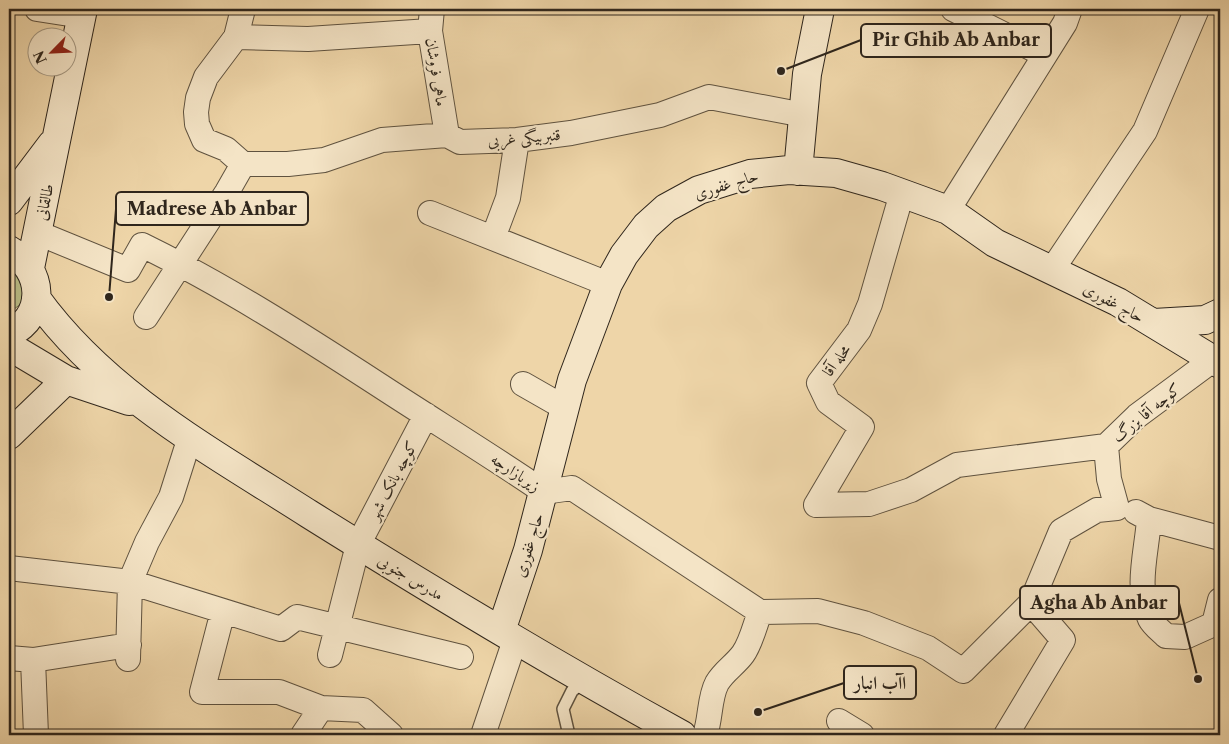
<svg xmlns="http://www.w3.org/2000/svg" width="1229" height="744" viewBox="0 0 1229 744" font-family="'Libre Caslon Text',Amiri,serif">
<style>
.green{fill:#babd86;stroke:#747251}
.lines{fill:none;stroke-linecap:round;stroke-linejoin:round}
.lane-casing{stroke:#5f523f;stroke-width:14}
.street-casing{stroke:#5f523f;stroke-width:26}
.secondary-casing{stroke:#2f261c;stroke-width:30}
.lane{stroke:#f4e4c6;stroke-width:11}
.street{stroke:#f4e4c6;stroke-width:24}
.secondary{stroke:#f4e4c6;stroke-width:28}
.labels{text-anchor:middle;stroke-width:4.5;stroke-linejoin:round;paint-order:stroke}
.street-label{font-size:16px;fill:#2f261c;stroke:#f4e4c6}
.leader{fill:none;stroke:#2f261c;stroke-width:2}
.callout-dot{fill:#2f261c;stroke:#f4e4c6;stroke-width:2}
.callout{fill:#f4e4c6;stroke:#2f261c;stroke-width:2}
.callout-label{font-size:18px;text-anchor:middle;font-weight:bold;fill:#2f261c}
</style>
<rect width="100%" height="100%" fill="#eed5a8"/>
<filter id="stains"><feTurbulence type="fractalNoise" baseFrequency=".004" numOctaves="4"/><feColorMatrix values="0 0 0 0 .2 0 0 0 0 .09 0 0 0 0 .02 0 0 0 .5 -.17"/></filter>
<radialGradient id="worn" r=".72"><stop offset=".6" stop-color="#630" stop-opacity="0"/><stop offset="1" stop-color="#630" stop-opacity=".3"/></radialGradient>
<!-- green -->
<path class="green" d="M9,265l3,1 13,21 -3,16 -13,10z"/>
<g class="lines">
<!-- lane casing -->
<g class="lane-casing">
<path id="lane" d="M569,735l-6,-26 9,-18 12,-10"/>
</g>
<!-- street casing -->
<g class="street-casing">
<path id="street" d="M37,9l45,7
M432,9l-2,22 17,104
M953,9l92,46
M236,37l72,2 122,-8
M243,164h45l36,-4 58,-20 65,-5 13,7 57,-2 54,-7 89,-18 49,-18 95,18
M948,210l117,-187 5,-14
M430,213l178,71
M38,233l90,37 14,-25c82,40 160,90 237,140 55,36 111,70 165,107l28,-4 188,124c-5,13 -9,31 -17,42 -8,11 -19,17 -26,29 -8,15 -6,35 -12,52
M493,238l15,-40 9,-58
M1052,270l93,-139 52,-122
M146,317l81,-125 16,-28 -17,-15 -22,-9 -7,-16 -1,-12 2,-14 8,-21 30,-40 7,-28
M523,384l42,24
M816,505l46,-78 -34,-25 -9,-19 40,-53 11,-26 32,-111
M816,505l53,-1 42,-14 46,-25 149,-19
M1136,512l13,7 71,19
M1149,519c-2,32 -14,69 1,100 3,6 11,12 16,17l19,1 29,-13 6,-24
M9,568l121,14 151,47 16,-12 164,40
M223,611l-21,81h77l42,16 42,2 28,25
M760,612l58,-1 46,12 64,25 35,23 68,-68
M330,655l28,-110 68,-130
M9,658l24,2 96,-15
M128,659l2,-77 17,-40 24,-45 19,-60
M33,660l3,75
M839,721l23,14
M303,735l18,-27
M483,735l32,-95
M1006,735l57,-95 -32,-37 30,-72 36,-21 20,-2 -8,-29 -3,-33 31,-30 77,-57"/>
</g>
<!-- secondary casing -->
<g class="secondary-casing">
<path id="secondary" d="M798,171l9,-97 13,-65
M9,201l43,-57
M9,250c35,20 38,65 0,84
M30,268l53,-259
M36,298c69,96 176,154 273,216 123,77 246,151 373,221
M1154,323l51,-3 15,-7
M9,346l57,34 63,21
M9,435l57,-55
M501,631l27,-81 44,-170 36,-96 16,-29 22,-29 20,-18 33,-18 51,-16 39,-4 47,3 46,13 66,24 47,33 123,59 102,62"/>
</g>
<!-- lane -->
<use href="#lane" class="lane"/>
<!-- street -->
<use href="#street" class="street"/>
<!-- secondary -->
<use href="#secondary" class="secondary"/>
</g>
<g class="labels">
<!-- street labels -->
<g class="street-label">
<text transform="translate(437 72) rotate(81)" y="6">ماهی فروشان</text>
<text transform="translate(524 137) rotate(-5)" y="6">قنبربیگی غربی</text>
<text transform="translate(726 184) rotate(-17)" y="6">حاج غفوری</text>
<text transform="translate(44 202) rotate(-78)" y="6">طالقانی</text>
<text transform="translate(1114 302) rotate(28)" y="6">حاج غفوری</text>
<text transform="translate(836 360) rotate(-53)" y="6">محله آقا</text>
<text transform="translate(1146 412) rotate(-39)" y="6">کوچه آقا بزرگ</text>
<text transform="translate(516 472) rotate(34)" y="6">زیربازارچه</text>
<text transform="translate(392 480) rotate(-62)" y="6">کوچه بانک شهر</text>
<text transform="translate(528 545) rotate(-73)" y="6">حاج غفوری</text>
<text transform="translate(411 577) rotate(31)" y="6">مدرس جنوبی</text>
</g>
</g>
<!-- callouts -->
<path class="leader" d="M781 71L861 40M109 297L116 209M1198 679L1179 603M758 712L844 683"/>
<g class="callout-dot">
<circle cx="781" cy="71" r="5"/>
<circle cx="109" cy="297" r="5"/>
<circle cx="1198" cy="679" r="5"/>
<circle cx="758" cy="712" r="5"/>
</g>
<g class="callout">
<rect x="861" y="24" width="190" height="33" rx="5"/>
<rect x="116" y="192" width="192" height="33" rx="5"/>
<rect x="1020" y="586" width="159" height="33" rx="5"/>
<rect x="844" y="666" width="72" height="33" rx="5"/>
</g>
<g class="callout-label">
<text x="956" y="46">Pir Ghib Ab Anbar</text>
<text x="212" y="215">Madrese Ab Anbar</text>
<text x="1099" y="609">Agha Ab Anbar</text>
<text x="880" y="689">اآب انبار</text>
</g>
<!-- margin -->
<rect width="1229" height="744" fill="none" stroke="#eed5a8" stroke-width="30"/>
<rect x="10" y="10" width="1209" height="724" fill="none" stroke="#2f261c" stroke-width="2.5"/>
<rect x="15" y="15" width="1199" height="714" fill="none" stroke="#2f261c"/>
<!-- north arrow -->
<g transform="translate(52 52) rotate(246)"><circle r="24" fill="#f4e4c6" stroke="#a59882"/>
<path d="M0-4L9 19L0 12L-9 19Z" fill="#8f2418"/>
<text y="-8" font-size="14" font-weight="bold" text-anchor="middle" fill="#2f261c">N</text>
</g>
<rect width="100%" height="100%" filter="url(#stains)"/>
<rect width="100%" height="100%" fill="url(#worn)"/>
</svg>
